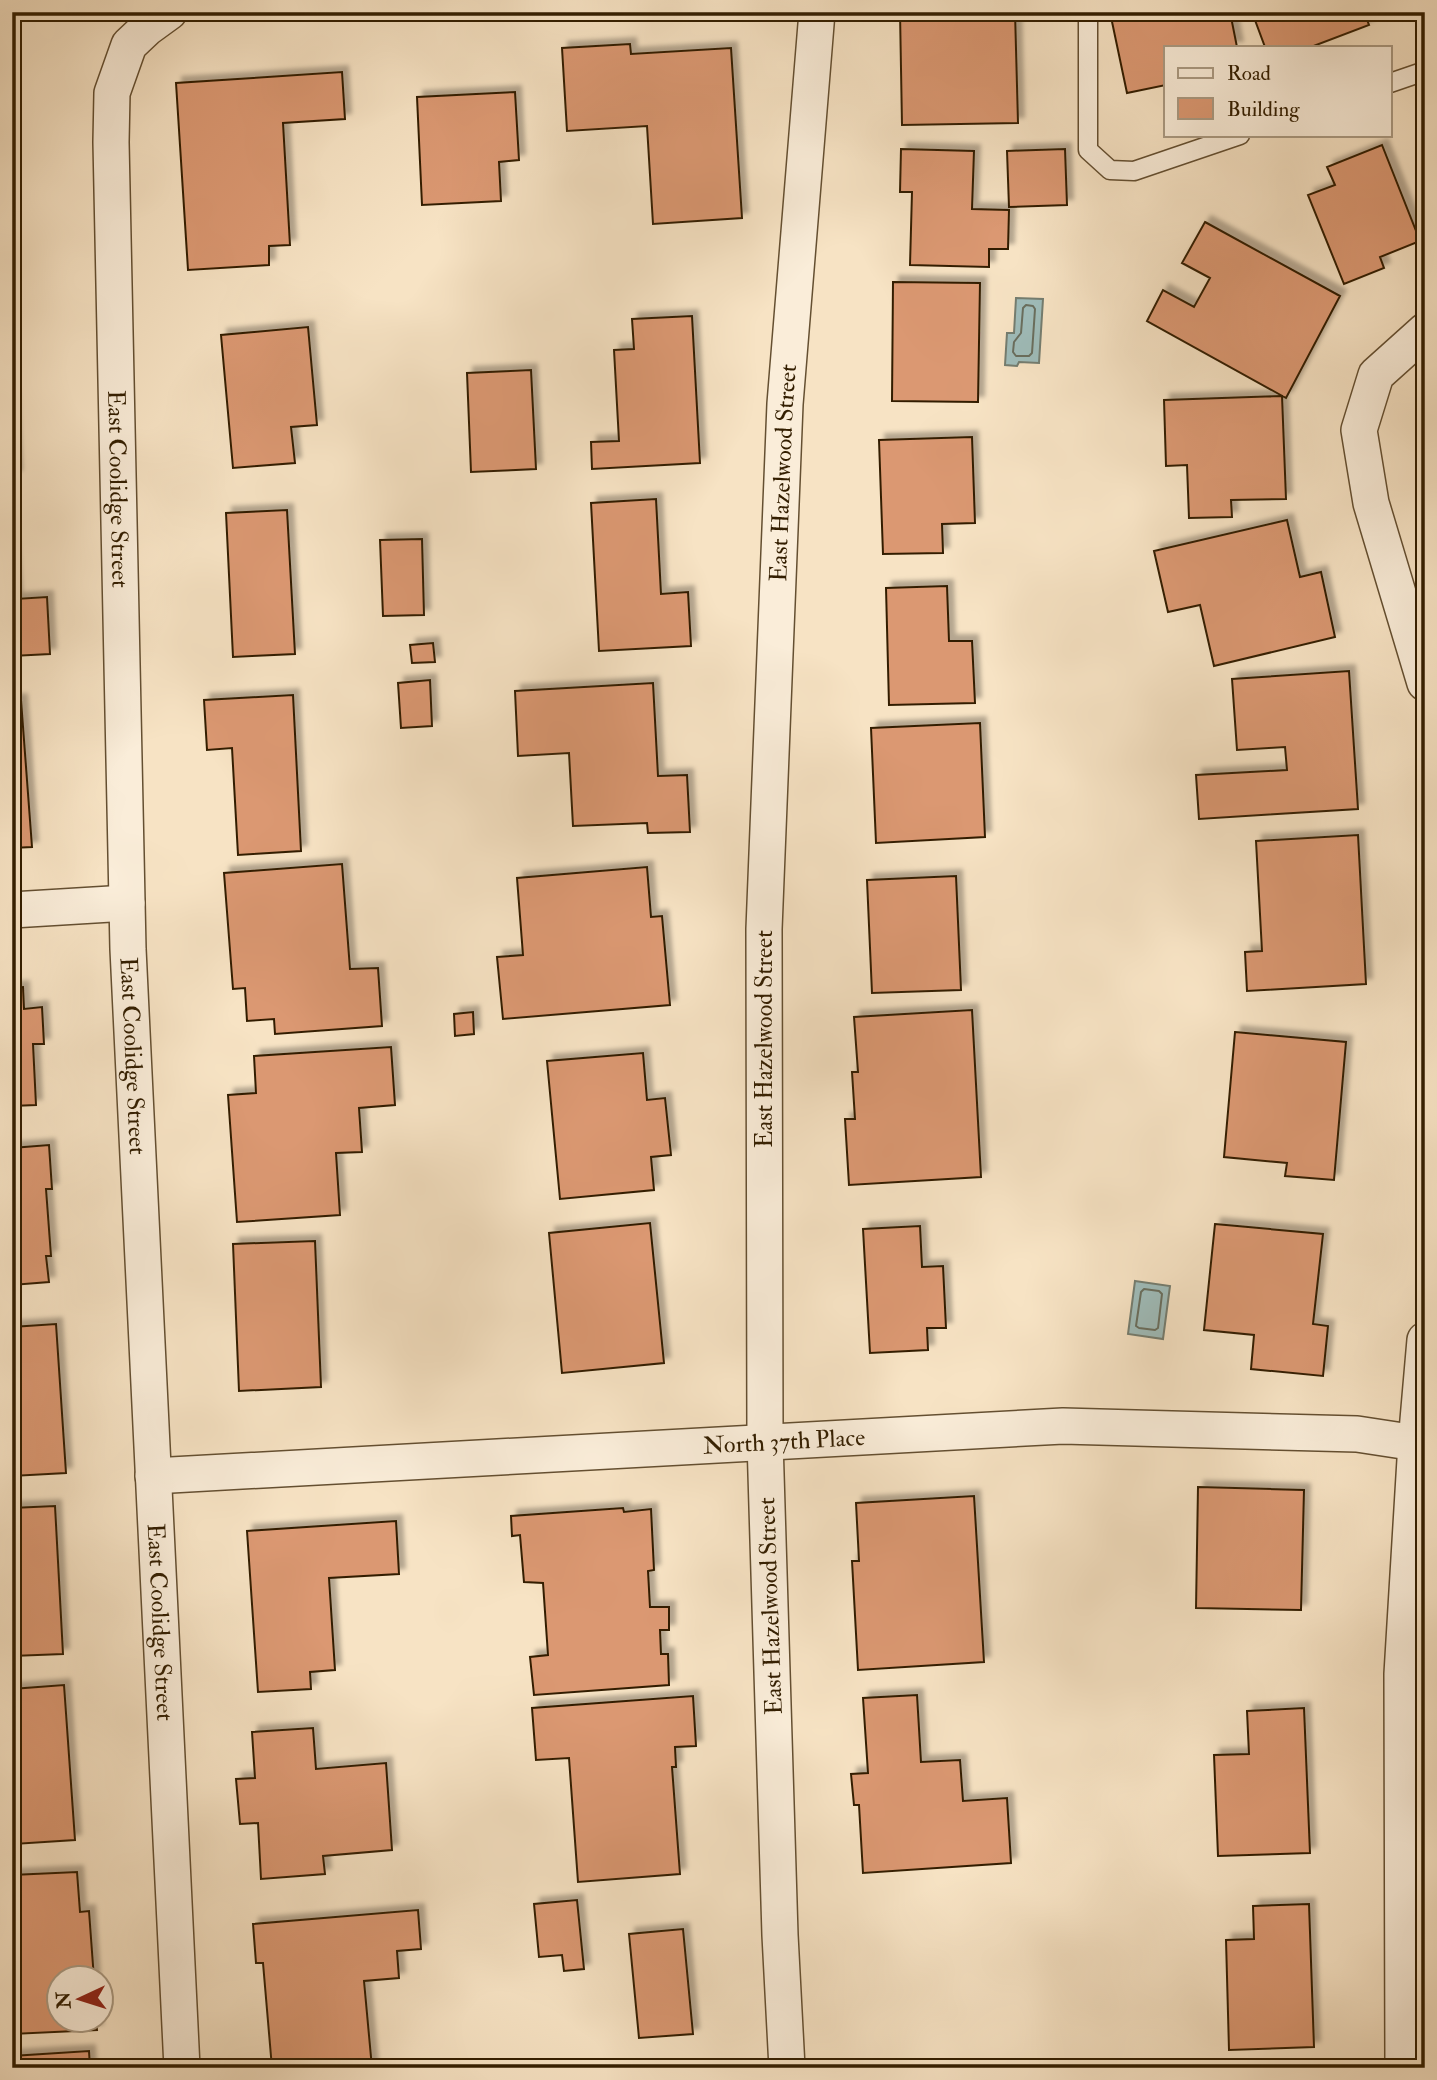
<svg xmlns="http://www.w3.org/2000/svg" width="1437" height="2080" viewBox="0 0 1437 2080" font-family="'IM FELL Double Pica',serif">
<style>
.water{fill:#9fbdbb;stroke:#747d70;stroke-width:2}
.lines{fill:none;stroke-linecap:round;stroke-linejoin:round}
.shore{stroke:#696e5e;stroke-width:2}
.building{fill:#db9872;stroke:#331e00;stroke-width:2;filter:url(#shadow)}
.service-casing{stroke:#644f31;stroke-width:21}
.minor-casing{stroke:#644f31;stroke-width:38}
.service{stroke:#faedd9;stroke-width:18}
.minor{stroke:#faedd9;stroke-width:35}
.labels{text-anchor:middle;stroke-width:5;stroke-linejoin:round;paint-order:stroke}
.street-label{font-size:24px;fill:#331e00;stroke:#faedd9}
</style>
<defs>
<filter id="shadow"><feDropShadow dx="6" dy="-6" stdDeviation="2" flood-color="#0004"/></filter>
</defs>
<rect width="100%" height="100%" fill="#f7e3c4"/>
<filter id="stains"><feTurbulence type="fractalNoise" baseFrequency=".00286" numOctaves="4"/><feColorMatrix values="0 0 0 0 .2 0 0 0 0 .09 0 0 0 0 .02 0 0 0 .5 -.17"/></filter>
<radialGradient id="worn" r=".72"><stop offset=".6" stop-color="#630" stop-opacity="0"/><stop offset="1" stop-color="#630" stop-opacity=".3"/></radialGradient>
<!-- water -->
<path class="water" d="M1016,298l27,1 -4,64 -20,-1 -2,4 -12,-1 2,-32h7z
M1135,1281l35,5 -7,53 -35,-5z"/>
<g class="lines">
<!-- shore -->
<path class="shore" d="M1026,305l7,1 2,3 -3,44 -3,3h-13l-3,-4 1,-10 7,-9 2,-25z
M1144,1289l15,2 3,3 -4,34 -3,2 -16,-2 -3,-2 5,-34z"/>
</g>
<!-- building -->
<path class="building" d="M900,12h115l3,111 -116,2z
M1133,12h97l7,35h-71v38l-39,8 -16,-76z
M1252,12h112l5,13 -58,22h-46z
M630,44l1,10 100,-6 11,170 -89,6 -6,-98 -80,5 -5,-83z
M342,72l3,47 -62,4 7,122 -21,1v19l-81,5 -12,-187z
M515,92l4,68 -20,2 2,39 -79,4 -5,-108z
M1382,145l38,96 -40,16 4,11 -40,16 -36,-89 27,-10 -8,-18z
M901,149l73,2 -2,58 37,1 -1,39h-19v18l-79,-2 2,-73h-12z
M1065,149l2,56 -58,2 -2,-56z
M1205,222l135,74 -54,102 -139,-77 16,-31 31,17 16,-29 -28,-15z
M893,282l87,1 -2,119 -86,-1z
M692,316l8,147 -108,6 -1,-27 28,-1 -5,-91 20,-1 -2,-30z
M308,327l9,98 -26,2 4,36 -62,5 -12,-133z
M531,370l5,99 -65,3 -4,-99z
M1282,396l4,103 -55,1 1,17 -43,1 -2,-53 -21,1 -2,-66z
M12,397l4,79h-4z
M972,437l3,86 -33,1 1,29 -60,1 -4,-114z
M656,499l5,95 27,-2 3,54 -92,5 -8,-148z
M287,510l8,144 -62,3 -7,-144z
M1287,520l13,57 21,-5 14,65 -121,29 -14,-61 -32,7 -14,-61z
M422,539l2,76 -41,1 -3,-76z
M12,545l4,54 31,-2 3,57 -38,2z
M947,586l2,55h23l3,62 -86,2 -3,-117z
M433,643l2,19 -23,1 -2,-18z
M1349,671l9,138 -159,10 -3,-44 91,-5 -2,-23 -48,3 -5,-71z
M430,680l2,46 -31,2 -3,-45z
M653,683l5,93 29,-1 3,57 -42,1 -1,-10 -74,3 -4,-73 -51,3 -3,-65z
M293,695l8,156 -63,4 -6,-107 -25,2 -3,-50z
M21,700l11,147 -20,1v-147z
M980,723l5,114 -109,6 -5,-115z
M1358,835l8,149 -119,7 -2,-39 17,-1 -6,-110z
M342,864l8,105 28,-1 4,58 -107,8 -1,-15 -27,2 -2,-33 -12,1 -9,-116z
M647,867l4,50 11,-1 8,89 -167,14 -6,-62 26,-2 -6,-77z
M956,876l5,114 -89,3 -5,-113z
M23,987l1,22 18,-2 2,37h-11l3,61 -24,1v-118z
M972,1010l9,167 -132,8 -4,-66h10l-3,-47h6l-4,-55z
M473,1012l1,22 -19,2 -1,-22z
M1235,1032l111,10 -12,138 -49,-4 2,-13 -63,-6z
M391,1047l4,58 -36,3 3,44 -26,1 4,62 -103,7 -9,-127 28,-2 -2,-37z
M643,1053l4,47 18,-2 6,57 -20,2 3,33 -94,9 -13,-138z
M49,1145l3,44h-6l5,67h-5l3,26 -37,3v-137z
M650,1223l14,140 -102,10 -13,-140z
M1215,1224l108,10 -10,90 15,2 -5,50 -72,-7 3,-34 -50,-5z
M920,1226l2,41 21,-1 3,62h-19l1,22 -58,3 -7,-124z
M315,1241l6,146 -82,4 -6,-147z
M56,1324l10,149 -54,3v-149z
M1198,1487l106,3 -3,120 -105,-2z
M974,1496l10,166 -126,8 -6,-109h7l-3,-58z
M55,1506l8,148 -51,2v-148z
M623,1508l1,4 27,-3 3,61 -6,1 2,36h19v23h-9l1,24h7l1,31 -135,10 -4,-38 18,-2 -5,-72 -19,-1 -4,-47 -8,1 -1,-20z
M396,1521l3,53 -70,4 6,92 -25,2 1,17 -53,3 -11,-161z
M64,1685l11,155 -61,4 -2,-155z
M917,1695l4,67 39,-2 3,41 44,-3 4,65 -148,10 -4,-68h-5l-3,-31 17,-1 -5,-75z
M693,1696l3,50 -21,1 1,20h-4l8,107 -102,8 -9,-124 -33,2 -4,-52z
M1304,1708l6,145 -92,3 -4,-101 35,-1 -2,-43z
M313,1728l3,41 70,-6 6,87 -69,6 2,18 -64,5 -3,-56 -18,1 -4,-45 19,-1 -3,-46z
M77,1872l3,40 9,-1 5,68h-34v42h36l1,9 -85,4v-75l5,-1 -5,-83z
M577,1900l7,69 -20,2 -2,-16 -23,2 -5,-53z
M1309,1904l5,143 -85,3 -3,-110 28,-1 -1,-33z
M418,1910l3,39 -24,2 2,27 -35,3 8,87h-100l-9,-105h-7l-3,-39z
M683,1929l10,105 -54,4 -10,-104z
M89,2051l1,17h-78v-12z"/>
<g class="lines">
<!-- service casing -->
<g class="service-casing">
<path id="service" d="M1088,12v138l22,20 24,1 106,-36
M1390,83l35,-12"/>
</g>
<!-- minor casing -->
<g class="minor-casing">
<g id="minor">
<path id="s1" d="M169,12l-22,16 -18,17 -17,48 -1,49 17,807 54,1119"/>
<path d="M1425,331l-49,44 -17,55 12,73 54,180"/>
<path d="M12,910l115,-7"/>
<path id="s2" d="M153,1476l910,-50 294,8 59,9"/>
<path id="s3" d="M787,2068l-7,-133 -15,-494 -1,-512 21,-525 32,-392"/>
<path d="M1403,2068l-1,-394 14,-231 9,-103"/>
</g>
</g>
<!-- service -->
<use href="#service" class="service"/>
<!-- minor -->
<use href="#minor" class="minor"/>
</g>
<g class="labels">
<!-- street labels -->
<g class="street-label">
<text dy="8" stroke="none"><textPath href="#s3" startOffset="1596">East Hazelwood Street</textPath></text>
<text dy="8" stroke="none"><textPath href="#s1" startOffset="499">East Coolidge Street</textPath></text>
<text transform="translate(764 1039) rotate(-90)" y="8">East Hazelwood Street</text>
<text dy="8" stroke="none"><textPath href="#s1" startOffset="1066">East Coolidge Street</textPath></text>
<text dy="8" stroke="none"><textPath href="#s2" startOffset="632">North 37th Place</textPath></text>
<text transform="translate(770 1606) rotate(-92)" y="8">East Hazelwood Street</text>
<text dy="8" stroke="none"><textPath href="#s1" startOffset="1633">East Coolidge Street</textPath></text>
</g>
</g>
<!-- margin -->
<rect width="1437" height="2080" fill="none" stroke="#f7e3c4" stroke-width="42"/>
<rect x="14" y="14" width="1409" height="2052" fill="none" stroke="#331e00" stroke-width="3.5"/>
<rect x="21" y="21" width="1395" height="2038" fill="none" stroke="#331e00" stroke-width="2"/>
<!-- legend -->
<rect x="1164" y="46" width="228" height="91" fill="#faedd9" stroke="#aa9a82" stroke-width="2"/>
<rect x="1178" y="68" width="35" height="10" fill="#faedd9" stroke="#aa9a82" stroke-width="2"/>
<text x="1227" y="80" font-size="21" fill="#331e00">Road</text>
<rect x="1178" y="98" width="35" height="21" fill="#db9872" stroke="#aa9a82" stroke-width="2"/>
<text x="1227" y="116" font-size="21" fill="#331e00">Building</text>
<!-- north arrow -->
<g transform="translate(80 1999) rotate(266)"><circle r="33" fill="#faedd9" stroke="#aa9a82" stroke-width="2"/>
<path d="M0-5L12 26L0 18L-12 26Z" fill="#8f2418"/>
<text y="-10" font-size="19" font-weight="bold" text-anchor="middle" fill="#331e00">N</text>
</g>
<rect width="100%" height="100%" filter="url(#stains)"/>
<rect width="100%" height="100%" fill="url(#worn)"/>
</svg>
